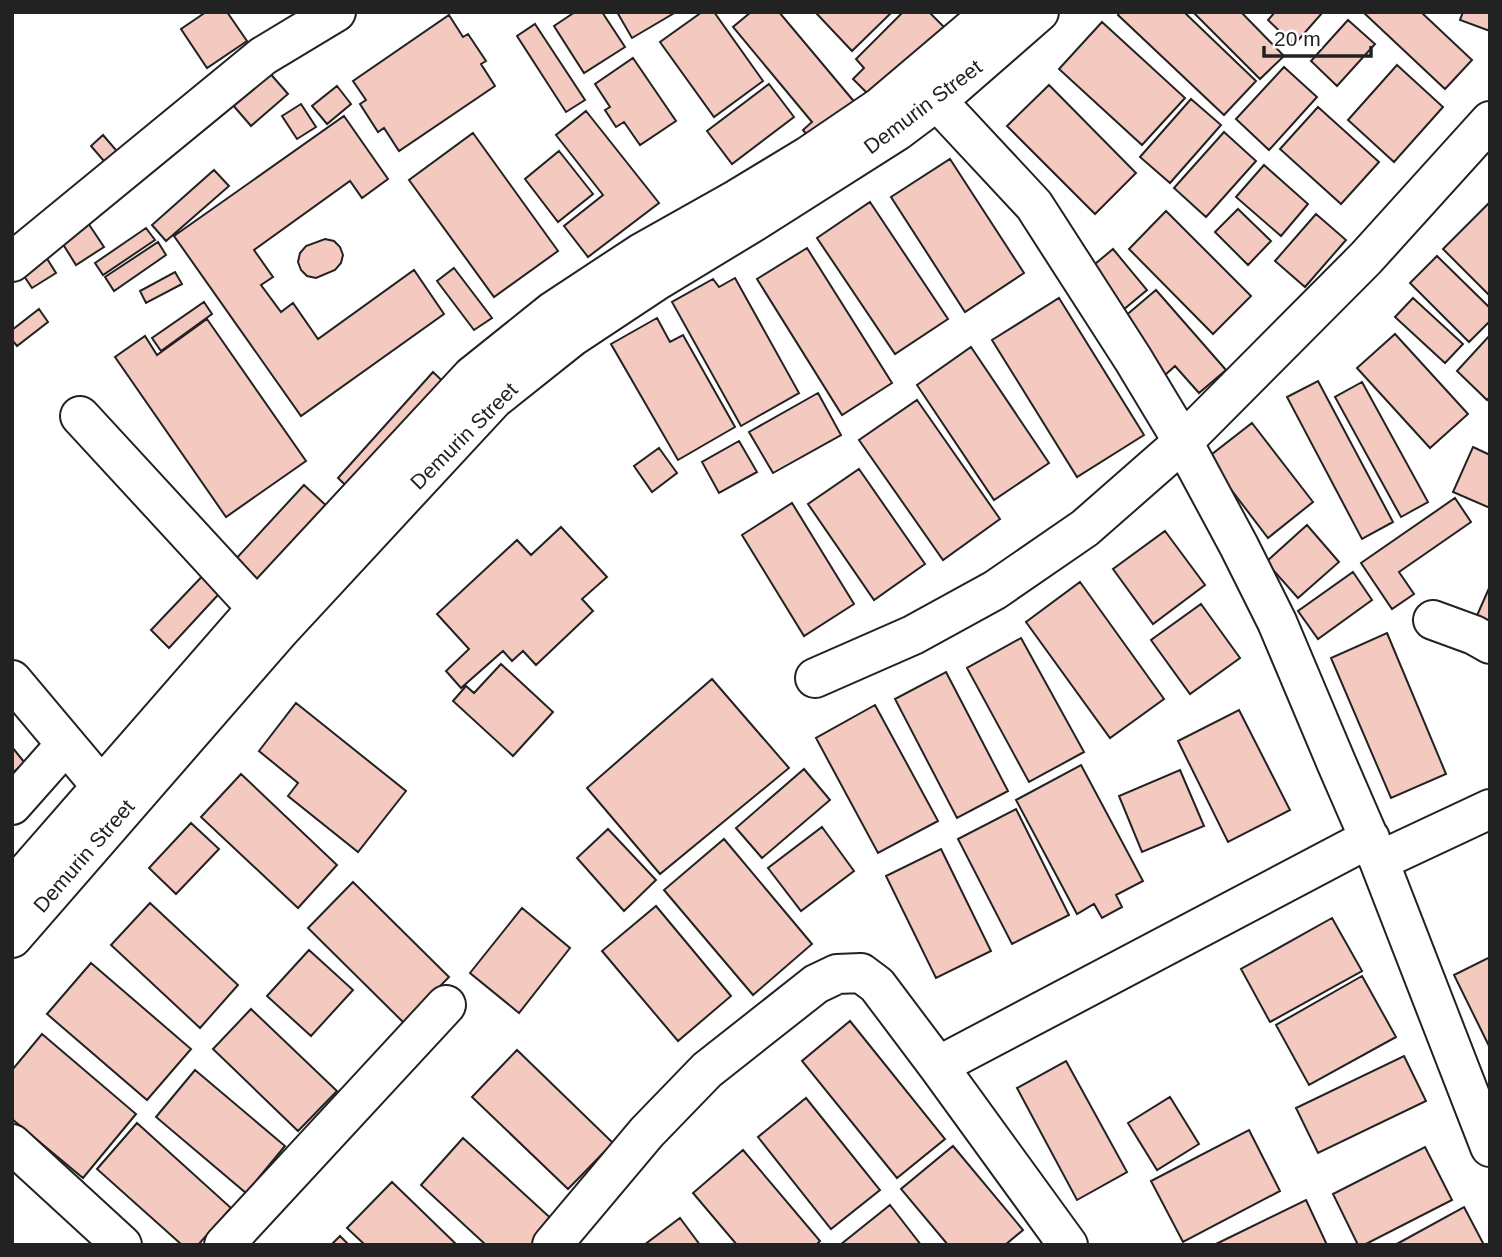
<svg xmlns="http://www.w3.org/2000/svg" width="1502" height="1257" viewBox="0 0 1502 1257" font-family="Arial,sans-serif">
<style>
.building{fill:#f3c9c0;stroke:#222;stroke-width:2}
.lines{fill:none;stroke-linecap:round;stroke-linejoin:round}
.minor-casing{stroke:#222;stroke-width:42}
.minor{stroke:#fff;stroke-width:38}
.labels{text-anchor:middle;stroke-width:5;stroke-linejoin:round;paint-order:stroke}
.street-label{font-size:21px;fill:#222;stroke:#fff}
</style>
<rect width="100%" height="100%" fill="#fff"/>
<!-- building -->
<path class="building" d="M206,12h21l20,29 -40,27 -26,-39z
M575,12h27l23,35 -41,26 -30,-47z
M617,12h59l-44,26z
M702,12h12l49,69 -49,36 -54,-75z
M751,12h28l83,99 -44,37 -15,-18 9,-8 -79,-95z
M819,12h73l-40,39 -35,-37z
M903,12h26l18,18 -71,72 -23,-23 11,-11 -8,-9z
M1120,12h64l72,69 -32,34 -106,-100z
M1193,12h48l43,44 -24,23z
M1275,12h48l-29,33 -26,-25z
M1363,12h58l51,48 -27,29z
M1463,12h27v19l-30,-11z
M449,15l14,22 5,-3 18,27 -5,3 14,22 -96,65 -15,-23 -6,4 -18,-28 6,-4 -13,-19z
M1348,20l27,24 -38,42 -26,-25z
M1102,22l83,76 -43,47 -83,-76z
M535,24l50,76 -19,12 -49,-76z
M633,58l43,63 -36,24 -16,-23 -8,5 -11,-17 5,-3 -15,-23z
M1397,65l46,42 -49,55 -46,-42z
M1284,67l33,30 -48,53 -33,-31z
M268,71l20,23 -37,32 -19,-22z
M769,84l25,33 -62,47 -25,-33z
M1049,85l87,88 -41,41 -88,-88z
M337,86l14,18 -24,20 -15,-18z
M1191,99l30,26 -51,58 -30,-26z
M301,104l15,23 -19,12 -15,-23z
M1318,107l61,55 -38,42 -61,-55z
M586,111l73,92 -71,54 -24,-31 39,-31 -47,-60z
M344,116l44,63 -26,19 -12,-17 -96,69 19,27 -12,8 20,27 12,-9 25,36 96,-69 30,44 -143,102 -127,-180z
M1224,132l32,29 -50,56 -32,-29z
M473,133l85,118 -64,46 -85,-117z
M103,135l19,22 -13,10 -18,-21z
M559,151l34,43 -35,28 -33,-43z
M950,159l74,114 -59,39 -74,-115z
M1264,165l44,39 -27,32 -45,-39z
M214,170l15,16 -63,55 -14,-16z
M870,202l78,117 -53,35 -78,-116z
M1490,202v94l-47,-47z
M1238,209l33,32 -23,24 -33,-33z
M1166,211l85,85 -38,38 -84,-85z
M1316,214l30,26 -41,47 -30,-26z
M88,223l16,24 -28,18 -15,-24z
M146,228l9,12 -52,35 -8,-12z
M325,239l9,2 6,6 3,8 -2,8 -6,7 -19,8 -9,-2 -6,-6 -3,-8 2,-9 6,-7z
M158,242l8,13 -52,36 -9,-14z
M807,248l85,135 -50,32 -85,-136z
M1113,249l34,41 -24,20 -34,-41z
M1437,256l53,52v13l-21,21 -59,-59z
M46,257l10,16 -24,15 -10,-15z
M454,268l38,50 -18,12 -37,-49z
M175,272l7,12 -36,19 -6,-12z
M735,278l64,115 -58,33 -69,-124 41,-23 6,8z
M1156,290l70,80 -27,23 -24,-27 -11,10 -47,-53z
M1059,298l85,137 -67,42 -85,-137z
M1413,298l50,46 -18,19 -50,-46z
M204,302l8,12 -51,37 -9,-13z
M39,309l9,13 -31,24 -5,-6v-10z
M657,318l13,24 13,-7 52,92 -57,33 -67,-116z
M207,319l99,142 -80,56 -111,-160 30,-21 12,19z
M1395,334l73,80 -38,34 -73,-80z
M1490,335v62l-3,3 -30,-29z
M971,347l78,116 -55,37 -77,-115z
M433,372l20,19 -95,106 -20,-19z
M1318,381l75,141 -31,17 -75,-142z
M1362,382l66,120 -27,15 -66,-120z
M818,393l23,42 -68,38 -24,-41z
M917,400l83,119 -57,41 -84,-120z
M1252,423l61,79 -45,36 -61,-80z
M739,441l18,31 -38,21 -17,-31z
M1473,447l17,8v53l-37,-16z
M659,448l18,25 -25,19 -18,-26z
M859,469l66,95 -51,36 -66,-96z
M304,485l27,25 -70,76 -27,-25z
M1455,498l16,24 -72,50 15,22 -22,15 -31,-46z
M792,503l62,101 -50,32 -62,-101z
M1307,525l32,37 -41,36 -32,-36z
M561,527l46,50 -25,22 11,12 -57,54 -13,-14 -11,10 -9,-10 -42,37 -15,-17 23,-22 -32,-35 80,-74 14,15z
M1165,531l40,54 -52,39 -40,-55z
M211,567l18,16 -60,65 -18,-18z
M1353,572l19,28 -54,39 -20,-28z
M1080,582l84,117 -54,39 -84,-116z
M1490,586v41l-15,-7z
M1201,604l39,54 -50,36 -39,-54z
M1387,633l59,141 -55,24 -60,-140z
M1021,638l63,114 -55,30 -62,-114z
M501,664l52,48 -40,44 -60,-55 13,-15 8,7z
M946,672l62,119 -51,27 -62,-119z
M712,679l77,89 -129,106 -73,-86z
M296,703l110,88 -48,61 -70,-56 10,-13 -39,-32z
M875,705l63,116 -60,32 -62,-115z
M1239,710l51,100 -62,32 -50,-101z
M12,747l13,16 -13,10z
M1081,765l62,116 -27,14 6,12 -20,11 -8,-14 -17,10 -61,-114z
M804,769l26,31 -68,58 -26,-30z
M1180,770l24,56 -62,26 -23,-56z
M241,774l96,91 -39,43 -97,-91z
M1016,809l53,106 -57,29 -54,-105z
M191,823l28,26 -43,45 -27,-26z
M822,827l32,44 -53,40 -33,-43z
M608,829l48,51 -32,31 -47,-53z
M724,839l88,105 -59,51 -89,-105z
M941,849l50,102 -55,27 -50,-102z
M353,882l96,95 -45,46 -96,-95z
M150,903l88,82 -38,43 -89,-83z
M656,906l75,90 -53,45 -76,-90z
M522,908l48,40 -51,65 -49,-40z
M1332,918l30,53 -92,51 -29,-53z
M309,950l44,40 -42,46 -44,-40z
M1490,957v91l-36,-73z
M91,963l100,86 -44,51 -100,-86z
M1362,976l34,61 -87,48 -33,-60z
M251,1009l86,82 -39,40 -85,-82z
M850,1021l95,118 -48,39 -95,-117z
M42,1034l94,80 -53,64 -71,-59v-49z
M517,1050l96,93 -45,46 -96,-92z
M1404,1056l22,45 -108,52 -22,-45z
M1066,1061l61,111 -50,28 -60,-112z
M195,1070l90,76 -39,47 -90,-76z
M1170,1097l29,47 -42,26 -29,-47z
M806,1098l74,92 -49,39 -73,-92z
M137,1123l94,85 -33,37h-16l-85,-76z
M1249,1130l31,61 -97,51 -32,-61z
M463,1138l93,85 -20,22h-50l-65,-60z
M953,1146l70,84 -18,15h-57l-47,-56z
M1425,1147l27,53 -88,45h-6l-25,-51z
M743,1150l77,91 -4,4h-79l-44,-52z
M392,1182l65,63h-92l-18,-17z
M1306,1200l21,45h-113z
M890,1205l31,40h-81z
M1464,1207l20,38h-89z
M680,1218l20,27h-56z
M340,1236l9,9h-18z"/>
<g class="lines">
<!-- minor casing -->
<g class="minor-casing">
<path id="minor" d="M937,101l97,104 99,154 50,83 56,104 38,76 59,140 43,99 111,286
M12,262l251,-206 73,-44
M80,416l177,192
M1433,620l41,15 16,9
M815,678l98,-43 82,-45 90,-62 98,-86 183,-184 124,-137
M12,680l90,107
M12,805l54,-61
M1379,861l111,-52
M12,889l245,-281 215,-232 81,-65 88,-58 96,-54 71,-43 72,-49 112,-95
M12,938l268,-308 214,-231 78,-62 86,-57 94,-57 145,-92 40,-30 102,-89
M938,1066l432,-228
M12,1144l110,101
M224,1245l222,-240
M552,1245l95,-113 60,-62 109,-86 21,-10 24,-1 16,12 61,81 130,179"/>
</g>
<!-- minor -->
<use href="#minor" class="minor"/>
</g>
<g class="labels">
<!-- street labels -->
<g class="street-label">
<text transform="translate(923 107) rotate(-37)" y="7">Demurin Street</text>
<text transform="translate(464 436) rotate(-45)" y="7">Demurin Street</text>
<text transform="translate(84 856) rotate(-49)" y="7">Demurin Street</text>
</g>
</g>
<!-- border -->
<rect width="1502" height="1257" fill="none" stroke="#222222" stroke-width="28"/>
<!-- scale -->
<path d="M1264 46v10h107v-10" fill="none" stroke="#222222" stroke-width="3.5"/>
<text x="1274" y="46" font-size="21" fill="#222222" stroke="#ffffff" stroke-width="5" paint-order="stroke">20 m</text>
</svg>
